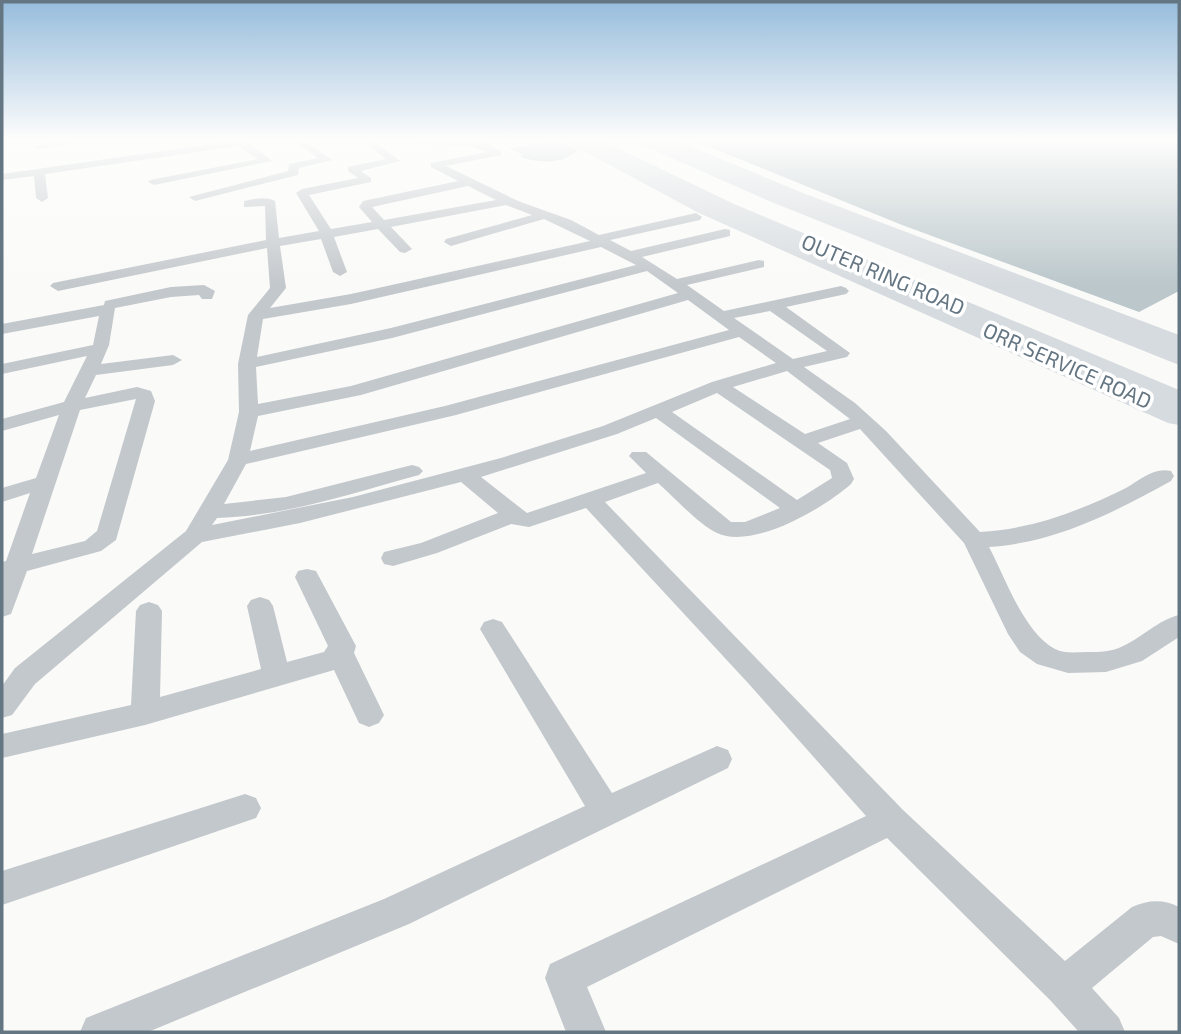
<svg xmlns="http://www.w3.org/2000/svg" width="1181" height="1034" viewBox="0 0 1181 1034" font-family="'Exo 2',sans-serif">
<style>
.water{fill:#bbc7cb}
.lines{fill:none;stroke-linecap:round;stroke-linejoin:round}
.street{fill:#c3c8cc;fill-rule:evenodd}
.primary{fill:#d6dbdf;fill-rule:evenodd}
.highway{fill:#d6dbdf;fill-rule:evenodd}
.labels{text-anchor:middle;stroke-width:7;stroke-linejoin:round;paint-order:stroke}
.far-street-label{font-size:21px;fill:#657683;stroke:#fff}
</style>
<rect width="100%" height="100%" fill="#fafaf8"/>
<!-- water -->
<path class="water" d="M553,141l25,8c-14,16 -40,14 -58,8l3,-2 -14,-7z
M695,141h484v150l-40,21 -237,-87z"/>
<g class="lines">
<!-- street -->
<path class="street" d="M57,141h26l-43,8 -5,-3z
M233,141l15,1 24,19 -118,24 -6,-3 2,-2 108,-21 -20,-13 -193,28 3,24 -6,4 -6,-4 -2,-22 -32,4v-6z
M294,141h11l27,19 -33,8 -1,7 -103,26 -6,-4 99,-26 1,-7 29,-6z
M362,141h11l27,20 -39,10 10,7v4l-62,13 22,34 41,-7 -13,-15 4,-6 95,-20 -27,-14v-4l56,-11c-21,-11 -46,-4 -70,-9l-1,-2h79l-8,3 14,7v4l-55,11 72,35 53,19 28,15 97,-22 6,4 -2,3 -90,20 21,11 94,-22 5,1v6l-88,21 35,22 82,-19 5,1v6l-77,18 37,26 117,-25 5,2 3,3 -3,3 -60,13 64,46 -3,4 -43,10 51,36 31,28 94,101c53,-3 99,-21 146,-44 14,-8 28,-21 45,-17l3,5 -3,5c-56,31 -116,62 -182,66 16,30 35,86 66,102 10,5 21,3 32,3 12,0 25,0 36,-6 20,-9 35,-26 56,-31v22l-37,24 -36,11 -38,1 -31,-9 -17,-12 -12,-18 -44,-91 -104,-114 -42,14 29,20 7,16 -3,5c-27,24 -98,66 -134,49 -19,-9 -42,-35 -59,-50l-53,19 298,308 162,151 67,-54c17,-7 30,-8 47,0v37l-18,-8 -8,1 -61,51 27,30 6,14h-46l-29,-32 -163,-162 -300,149 19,45h-40l-21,-54 5,-14 316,-148 -118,-133 -162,-175 -57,19 -18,-3 -74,29 -44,13 -9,-2 -3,-6 3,-6 37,-9 77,-30 -37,-31 -161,41 -98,19 -167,142 -23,31 -10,3v-32l13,-18 171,-137 42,-71 11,-48 -1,-48 10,-49 22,-27 -3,-40 -209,43 -8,-5 3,-3 213,-43 -1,-34 -21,1v-6c9,-2 22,-5 31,0l4,37 40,-7 -23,-38 6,-4 56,-11 -10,-7v-4l38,-8zM468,186l28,14 -112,20 -12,-13zM506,205l26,10 -86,24 -2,3 7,4 93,-27 46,22 -239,53 -81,14 16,-20 -6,-42 41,-7 12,33 7,4 7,-4 -13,-35 44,-8 22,23 5,1 7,-4 -21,-22zM601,247l35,18 -245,63 -134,29 6,-38 88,-15zM647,271l31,22 -327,93 -93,18 -2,-37 136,-29zM688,300l41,30 -284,76 -195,45 8,-35 103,-21zM770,311l57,40 -34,8 -59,-41zM739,337l37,26 -64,19 -109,44 -102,32 -148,39 -141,28 5,-7c69,-2 136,-25 202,-43l4,-4 -4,-4 -7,-2 -126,32 -62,7 22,-40 210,-49zM787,371l63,48 -45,15 -72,-47zM717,393l113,77 2,8 -35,22 -125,-88zM656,418l124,90 -35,14h-14l-85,-70h-14l-3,4 17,17 -119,40 -46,-36 136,-43z
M204,285l11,6 -3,8h-10l-3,-4 -28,2 -56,11 -6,37 -8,19 72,-9 9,5 -9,5 -77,10 -11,23 52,-11 14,4 4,10 -39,139 -15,11 -74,20 -16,43 -9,3v-55l4,-1 24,-68 -28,9v-14l34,-10 23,-63 -57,16v-12l62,-17 23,-46 -85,18v-10l91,-19 6,-29 -97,18v-10l102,-19 1,-4 66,-14zM136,399l-39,132 -12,10 -53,13 48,-144z
M307,569l9,2 40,75 -2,7 30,62 -5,8 -10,4 -10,-4 -25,-53 -189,55 -143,33v-24l129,-29 5,-94 4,-6 9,-3 9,3 4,6 -2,86 101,-28 -14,-63 4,-6 9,-3 9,3 4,6 14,56 37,-10 4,-6 -33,-69 3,-6z
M493,619l9,3 110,171 105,-47 11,4 4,9 -4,9 -319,156 -261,108h-68l6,-14 298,-119 201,-93 -105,-177 4,-7z
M245,794l11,4 5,10 -5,10 -254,87v-34z"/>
<!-- primary -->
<path class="primary" d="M565,141h20l128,64 466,200v20l-11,-2 -469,-210z
M657,141h21l125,52 376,142v17l-390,-151 -130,-57z"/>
<!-- highway -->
<path class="highway" d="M582,141h21l131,63 445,186v21l-459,-199 -136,-67z
M640,141h22l121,52 396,153v19l-410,-164 -127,-56z"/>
</g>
<!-- sky -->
<linearGradient id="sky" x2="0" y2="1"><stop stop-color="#96bcdc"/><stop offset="0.49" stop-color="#fdfdfc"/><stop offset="1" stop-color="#fdfdfc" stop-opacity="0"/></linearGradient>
<rect width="1181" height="285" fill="url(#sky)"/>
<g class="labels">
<!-- far-street labels -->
<g class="far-street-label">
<text transform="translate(883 275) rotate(23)" y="7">OUTER RING ROAD</text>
<text transform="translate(1067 366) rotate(24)" y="7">ORR SERVICE ROAD</text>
</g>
</g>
<!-- border -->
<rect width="1181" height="1034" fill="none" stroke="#657683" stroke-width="7"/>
</svg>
